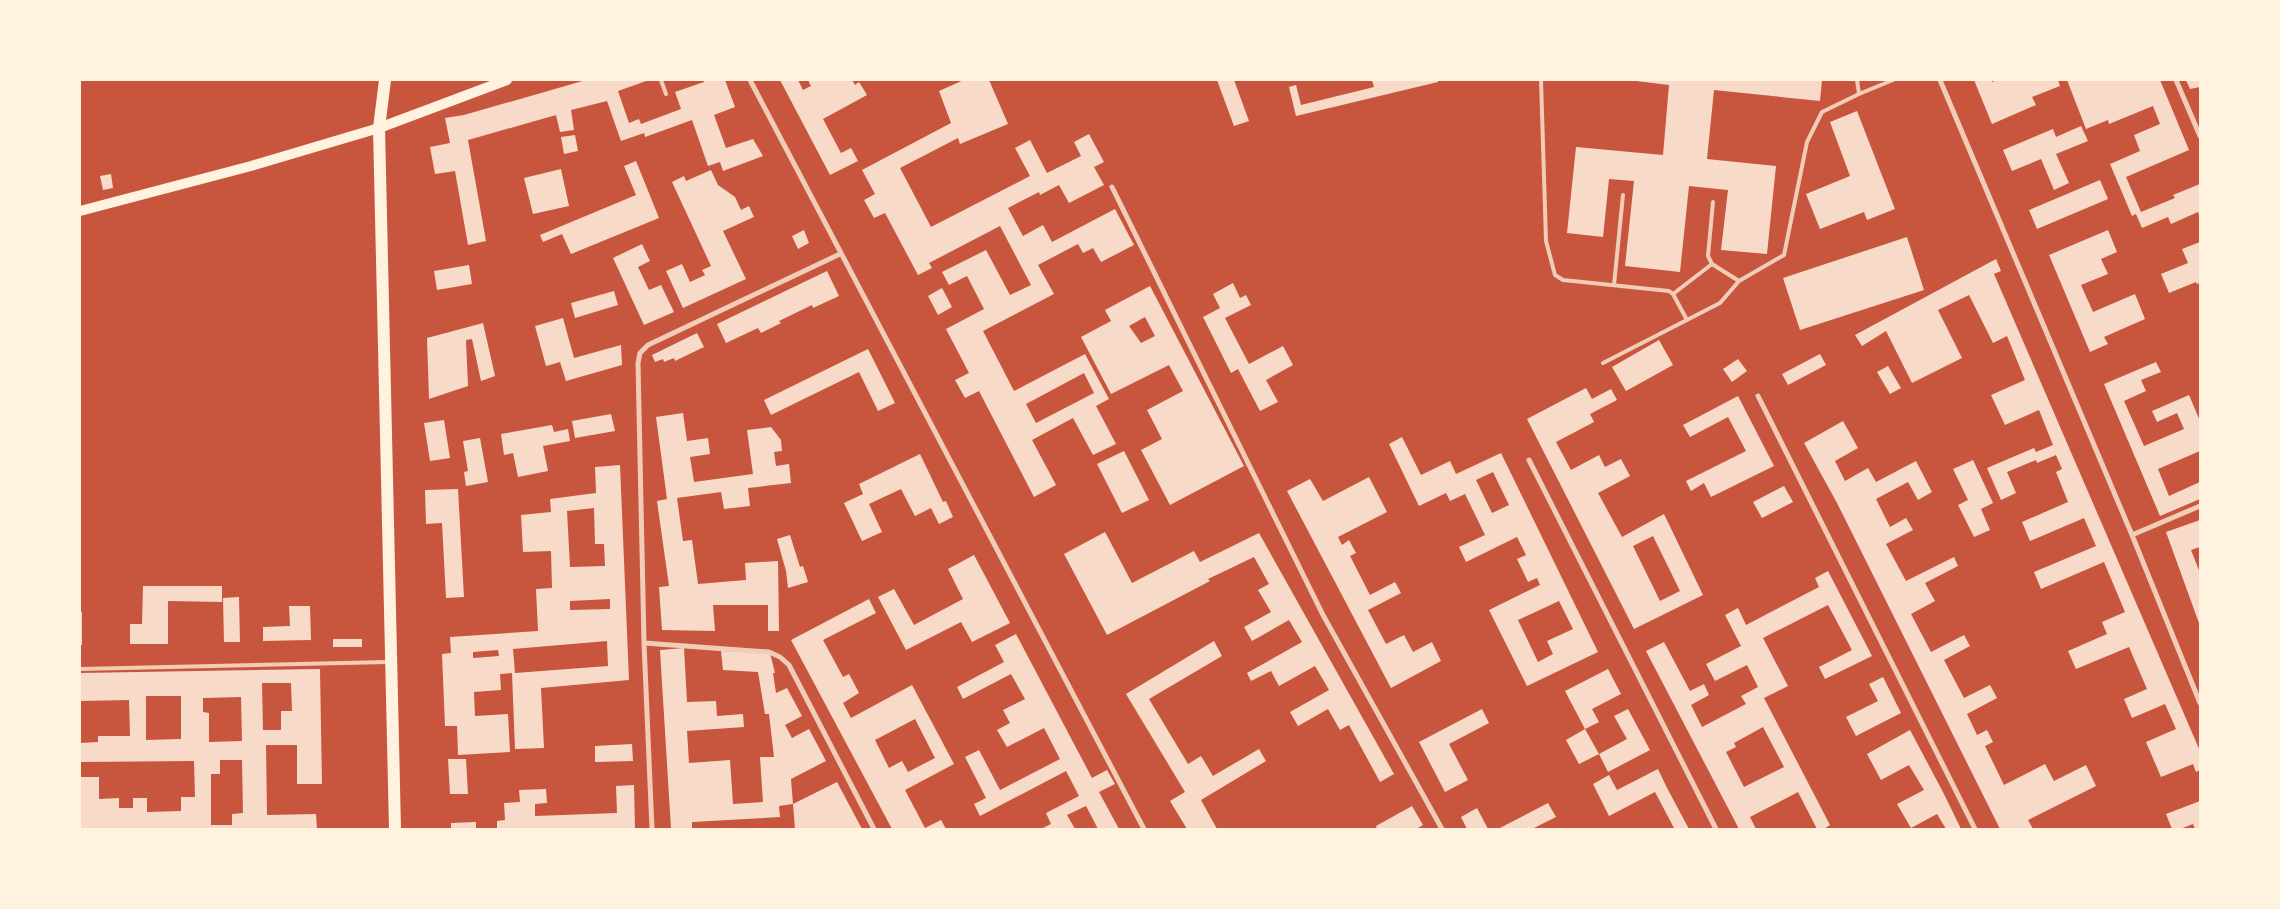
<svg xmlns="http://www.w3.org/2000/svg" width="2280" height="909" viewBox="0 0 2280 909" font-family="Raleway,sans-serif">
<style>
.building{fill:#f7dbc8;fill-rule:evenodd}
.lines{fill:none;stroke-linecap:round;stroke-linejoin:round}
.service{stroke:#f1ccb7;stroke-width:4}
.minor{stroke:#f1ccb7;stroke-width:5}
.secondary{stroke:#fff3e0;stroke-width:10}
.primary{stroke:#fff3e0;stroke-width:12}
</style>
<rect width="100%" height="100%" fill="#c8553d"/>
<!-- building -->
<path class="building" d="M586,80h63l-31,11 11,32 10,-4 2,5 40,-15 -6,-17 29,-10v-2h21l10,27 -21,8 12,33 27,-9 10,17 -40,15 -3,-9 -12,4 -16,-46 -47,17 -1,-4 -23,8 -14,-40 -36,9 3,20 -14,2 -4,-17 -88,25 18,101 -18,4 -13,-74 -20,3 -5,-27 20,-4 -5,-25 19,-3z
M780,80h18l5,10 8,-4 -3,-6h44l3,5 4,-3 8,13 -44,24 18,34 10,-5 7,13 -28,14z
M964,80h25l19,44 -48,20 -2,-6 -58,30 31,59 99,-51 -15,-28 15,-8 17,33 34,-17 -7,-14 15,-8 15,28 -10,5 10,18 -35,18 -10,-18 -19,10 -1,-3 -31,16 15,28 20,-11 9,17 63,-33 19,36 -33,17 -8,-14 -10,5 -5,-9 -40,21 16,29 -71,37 31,60 71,-37 24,45 -13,7 20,38 -23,11 -20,-37 -41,22 24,45 -22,12 -55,-106 -14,7 -10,-18 14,-7 -23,-44 38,-20 -17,-33 -18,9 -7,-13 44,-22 24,45 21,-10 -31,-59 -71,37 3,5 -14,7 -33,-62 -11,5 -10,-18 11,-6 -13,-24 89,-47 -12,-32zM1084,373l10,20 -58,30 -10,-19z
M1217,80h17l15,41 -15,5z
M1372,80h66v2l-142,34 -7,-29 7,-2 5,20 73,-18z
M1628,80h194l-2,21 -106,-11 -7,69 69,7 -9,88 -46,-4 7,-60 -39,-4 -9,86 -55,-6 9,-85 -25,-2 -6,58 -36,-4 9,-86 87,8 6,-70z
M1974,80h18v2l5,-2h61l2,6 -28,11 4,8 -44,19z
M2067,80h93l29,70 -63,27 15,35 34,-14 -2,-3 27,-11v33l-2,-5 -27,12 -3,-7 -26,11 -6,-14 -4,2 -22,-52 30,-13 -6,-16 26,-11 -7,-18 -44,18 -1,-4 -22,9z
M2186,80h14v7l-10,2z
M1857,111l38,98 -28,11 -3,-8 -44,17 -14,-35 44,-18 -20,-54z
M2081,126l7,15 -32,13 13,29 -15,7 -13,-31 -29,12 -9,-21 50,-21 3,8z
M575,135l3,16 -14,3 -3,-17z
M636,161l23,57 -88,36 -9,-20 -19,8 -3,-7 96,-40 -12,-29z
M561,169l8,37 -36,8 -9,-36z
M711,170l7,15 17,12 6,13 8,-4 5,11 -31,14 23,48 -63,29 -17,-37 16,-7 8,18 15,-7 -3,-5 9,-4 -39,-84 12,-6 2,5z
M111,174l2,14 -10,2 -3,-14z
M2100,180l8,19 -71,30 -8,-19z
M804,230l5,13 -11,6 -6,-13z
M2108,230l9,22 -16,7 7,15 -27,11 12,27 42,-18 10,25 -41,18 4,7 -18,8 -41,-97z
M1907,237l17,53 -124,40 -17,-52z
M2200,242v41l-3,1 -1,-2 -27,11 -8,-19 27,-11 -6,-14z
M642,244l8,17 -12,6 11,23 12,-5 13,27 -30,13 -31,-67z
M1996,259l5,12 -7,3 206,477v19l-4,2 -3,-8 -32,13 -15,-35 30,-13 -11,-25 -33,14 -8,-19 23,-10 -18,-42 -53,22 -8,-18 39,-17 -5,-12 23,-10 -21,-50 -63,27 -7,-17 62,-26 -12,-28 -54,23 -8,-19 46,-20 -12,-30 6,-3 -6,-14 -19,8 -1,-3 -29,12 9,21 -15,7 -14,-32 47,-20 2,4 17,-7 -14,-35 -34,15 -14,-30 34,-15 -18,-44 -14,7 -24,-48 -31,15 24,48 -50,25 -26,-52 -24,15 -7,-11z
M469,265l3,19 -35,6 -3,-19z
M827,271l12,25 -26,12 -1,-3 -33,16 2,2 -20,10 -3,-5 -32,15 -9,-19z
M1233,283l7,15 6,-3 5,10 -26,13 24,46 34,-18 10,19 -27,15 12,22 -18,9 -22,-42 -7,4 -28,-56 17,-9 -7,-14z
M1150,286l94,180 -74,39 -29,-55 21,-11 -15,-29 36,-19 -14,-26 -58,29 -30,-57 30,-16 -6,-11zM1145,317l10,19 -14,7 -12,-17z
M942,288l10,19 -14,8 -10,-19z
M614,291l4,14 -43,13 -4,-15z
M563,318l11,40 47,-13 1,20 -56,16 -6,-19 -14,4 -11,-40z
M483,323l12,53 -14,5 -9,-42 -6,1 2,46 -39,13 -2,-61z
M697,333l7,14 -29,14 -1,-3 -10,4 -1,-3 -8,3 -3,-7z
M1659,340l14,25 -47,26 -14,-24z
M868,349l27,54 -17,8 -19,-39 -88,43 -7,-15z
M1820,354l6,11 -38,20 -6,-11z
M1738,359l9,12 -15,11 -9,-13z
M2156,362l5,10 -20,8 5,11 -22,10 20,45 40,-17 -7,-16 -20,9 -5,-11 37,-16 11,26v30l-42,18 11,27 31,-14v17l-40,17 -56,-132z
M1888,366l13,22 -11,6 -13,-22z
M1586,388l6,11 19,-10 6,11 -27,14 4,8 -38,20 15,28 28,-15 6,12 16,-8 9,17 -32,17 24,44 42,-23 39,81 -69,34 -107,-210zM1653,536l27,55 -20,10 -27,-55z
M1738,396l36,70 -63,31 -7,-14 -13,8 -5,-10 60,-30 -18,-34 -38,20 -7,-12z
M683,413l4,28 21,-3 2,16 -20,3 4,25 59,-8 -6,-44 24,-3 10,13 1,11 -8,1 2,14 13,-2 2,19 -43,5 2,18 -26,3 -3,-17 -44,6 6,43 9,-1 6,44 48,-4 -1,-17 33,-2 1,70h-11v-26h-55l2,26 -53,-1 -3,-43 10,-1 -12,-85 10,-2 -11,-82z
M611,414l4,17 -40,7 -3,-17z
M444,420l6,38 -20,3 -6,-38z
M1843,421l15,27 -23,13 10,20 23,-13 8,14 40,-21 16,31 -14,8 -10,-18 -32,17 14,28 16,-9 7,12 -27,14 20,37 48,-24 4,9 -33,17 10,18 -24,13 20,38 33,-17 6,11 -26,14 20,38 26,-13 7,13 -30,16 10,21 10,-5 6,12 -8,4 19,39 41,-21 9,17 32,-16 10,21 -68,34 5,9h-33l-163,-326 -33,-60z
M552,425l2,7 14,-3 2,12 -27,5 5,25 -30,6 -5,-24 -9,2 -3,-21z
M1402,437l19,38 29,-14 6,13 45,-21 97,199 -71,34 -38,-76 51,-25 -3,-7 -9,4 -11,-23 9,-4 -9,-18 -51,25 -7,-15 26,-12 -20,-41 -15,7 -4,-8 -27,13 -30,-62zM1493,472l16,33 -17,8 -16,-33zM1559,601l14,28 -26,12 6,13 -15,8 -20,-42z
M480,438l8,44 -22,4 -2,-14 4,-1 -5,-30z
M1124,451l25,49 -27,13 -25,-49z
M920,454l23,48 3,-1 7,16 -14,7 -8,-16 -16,8 -14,-27 -32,15 13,28 -20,9 -18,-38 19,-9 -4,-10z
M1973,460l20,43 -12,6 9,21 -16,7 -16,-32 10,-5 -15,-31z
M620,465l9,215 -88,8 3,60 -29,1 -3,-76 -12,1 1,16 -27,2 1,24 33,-2 2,38 -52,3 -1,-29h-12l-3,-72 9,-1 -1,-16 88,-6 -2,-42 16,-1 -1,-37 -28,1 -2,-37 30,-3 -1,-13 46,-6 -1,-26zM594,508l1,36h9l1,22 -35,1 -3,-56zM610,599v10l-40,1v-9zM607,641l1,25 -93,7 -2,-24zM498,650l1,6 -26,2v-6z
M1369,477l18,35 -49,25 4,8 7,-5 7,13 -6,3 20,39 25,-13 6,11 -33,17 18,34 18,-9 9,17 19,-10 9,19 -50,27 -104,-197 23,-12 13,22z
M1784,486l9,16 -31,16 -9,-16z
M458,489l6,108 -18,1 -4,-75 -16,1 -1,-34z
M2200,520v27l-9,3 9,23v53l-34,-94z
M1105,532l27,51 62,-32 6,11 59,-29 135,241 -14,8 -31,-57 -9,5 -12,-21 -30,17 -8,-14 39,-22 -14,-24 -36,20 -8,-15 -20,10 -4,-8 55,-31 -13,-22 -37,21 -8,-14 27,-15 -13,-22 11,-6 -15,-27 -46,22 2,2 -103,54 -43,-81z
M790,535l10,32 3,-1 5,16 -20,6 -2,-17 -9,-32z
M974,555l36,68 -38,19 -11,-20 -55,28 -28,-53 16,-8 20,36 49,-26 -15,-30z
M1828,571l44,85 -47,23 -6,-12 33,-17 -24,-45 -65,33 25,48 -24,12 66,127 -6,4h-7l-19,-37 -48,25 6,12h-17l-93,-178 18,-9 26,49 14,-7 5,11 -18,10 11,22 44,-23 -5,-8 17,-9 -11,-22 -32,16 -9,-17 35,-18 -16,-31 13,-7 8,17 73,-38 -4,-9zM1763,727l21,40 -40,20 -18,-35 10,-5 -2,-4z
M143,586h79v16l-54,-1v43h-38v-20h12z
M239,597l1,45h-16l-1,-44z
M869,599l7,14 -53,27 20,37 6,-3 10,19 -16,10 8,15 61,-33 42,79 -49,26 20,38 16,-8 5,9h-54l-101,-189zM915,719l20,39 -27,14 -6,-11 -13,7 -14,-28z
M289,606h21l1,34 -48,1v-14l27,-1z
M80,612h2v33h-2z
M1016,634l76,144 15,-8 8,14 -16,8 20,37h-21l-12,-23 -19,9 8,14h-34l10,-5 -5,-11 33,-17 -13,-25 -86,45 -6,-12 12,-6 -21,-41 14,-7 21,40 60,-31 -16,-31 -37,19 -10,-17 13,-7 -7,-13 22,-11 -14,-25 -48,25 -6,-12 47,-25 -9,-17z
M333,639h29v8h-29z
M1214,641l8,15 -73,43 39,65 13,-8 12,20 46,-27 7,12 -65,39 16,29h-30l-17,-28 15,-9 -59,-98z
M684,648l3,54 29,-1 1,15 26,-2 1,13 -57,4 2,32 41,-3 3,44 30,-2 -3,-45h14l-5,-43h-4l-7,-42 -35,-2 -2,-19 49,2 5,20h-2l3,20 11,-5 15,28 -17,9 7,13 17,-9 17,32 -35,18 2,25 -14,2 1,11 -88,5v7h-21l-11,-179z
M320,669l2,115h-25v-39h-31l1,70 49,-1 1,15h-237l1,-52h18v22l20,-1v10h14v-10h14v14l34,-1v-14h14l-1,-36 -114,1v-19l18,-1v-6h32l-1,-36 -49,1v-28zM262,683h29l1,28h-11v19h-18zM146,696h35v43l-35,1zM241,697l1,44 -33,1v-29l-6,-1v-14zM220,760h22l1,53 -11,1v11h-21v-51h9z
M1608,669l13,25 -29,15 7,13 -14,7 -20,-38z
M1883,677l18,36 -45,23 -10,-19 32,-16 -9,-17z
M1482,709l7,14 -40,21 19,36 -23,12 -26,-50z
M1628,709l22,41 -42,22 -9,-18 -20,10 -13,-24 19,-11 14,25 28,-15 -13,-23z
M1910,730l34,64 17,35h-15l-9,-15 -26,14 -14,-24 27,-14 -15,-25 -28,15 -14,-26z
M632,744l1,17 -38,1v-16z
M448,759h18l2,35h-18z
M1658,769l8,17 23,43h-18l3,-1 -19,-36 -46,24 -16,-32 16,-9 8,15z
M837,782l25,47h-67l-2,-25z
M634,785l1,44h-138v-8l8,-1 -1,-17 16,-1 -1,-12 27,-1 1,14 -12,1v12l82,-3 -1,-27z
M2200,801v28h-5l-2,-5 -13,5h-8l-6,-15z
M1548,803l8,14 -24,12h-34z
M1412,806l11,19 -7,4h-39l-1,-3z
M1477,808l11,21h-21l-6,-12z
M476,822v7h-25v-6z"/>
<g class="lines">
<!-- service -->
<path class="service" d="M661,80l5,14
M1541,80l5,161 9,34 8,5 106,11 4,3 14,26
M1859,94l34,-14
M1713,202l-5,54 4,8 27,17
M1614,285l9,-90
M1673,294l39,-30
M1603,363l117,-60 19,-22 45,-26 23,-113 15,-30 37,-18 -2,-14
M80,669l308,-7"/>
<!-- minor -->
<path class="minor" d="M750,80l394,749
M1940,80l192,455 68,168
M2176,80l24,56
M1112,187l211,428 119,214
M1758,396l217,433
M1529,460l187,369
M2132,535l68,-29
M644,643l125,9 11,5 9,8 85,164
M652,829l-8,-186 -6,-280 2,-10 8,-8 192,-91"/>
<!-- secondary -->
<path class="secondary" d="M80,211l171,-45 128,-38 128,-48"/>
<!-- primary -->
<path class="primary" d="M385,80l-6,48 16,701"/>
</g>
<!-- border -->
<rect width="2280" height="909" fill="none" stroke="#fff3e0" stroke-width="162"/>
</svg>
